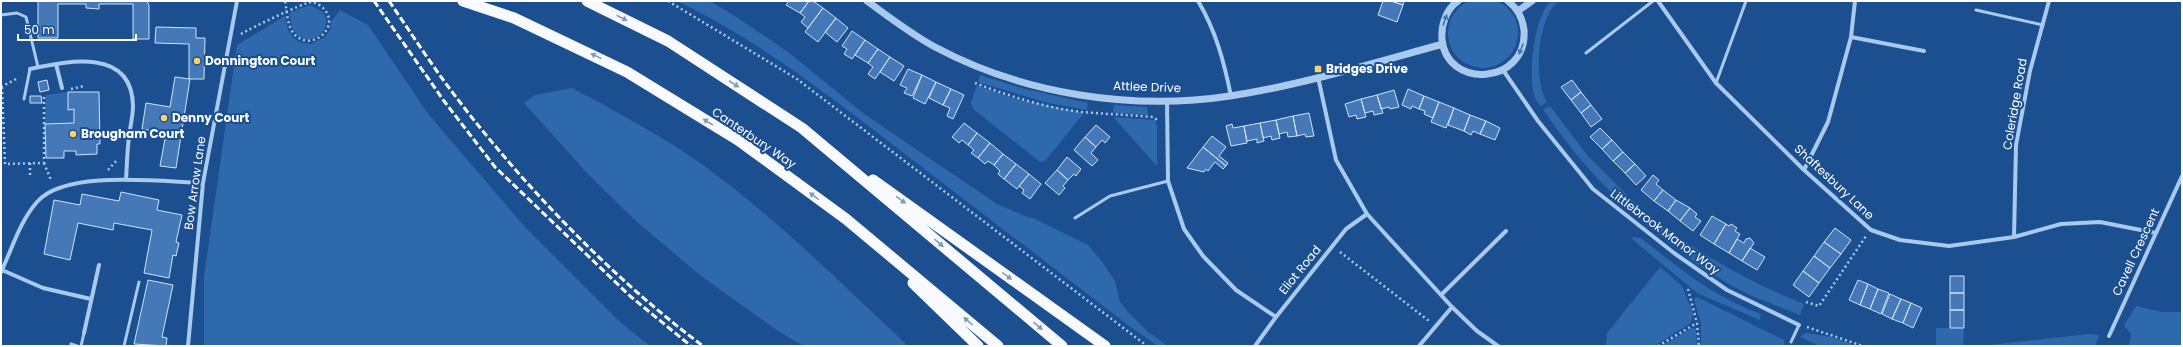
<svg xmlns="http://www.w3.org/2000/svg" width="2183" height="347" viewBox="0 0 2183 347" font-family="Poppins,sans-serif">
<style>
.green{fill:#2e69ad}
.building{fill:#4478b7;stroke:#cfe3fa}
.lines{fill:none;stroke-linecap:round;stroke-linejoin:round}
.path{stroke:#a9c9ee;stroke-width:2.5;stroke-dasharray:2 3;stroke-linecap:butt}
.service{stroke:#a9c9ee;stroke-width:3}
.minor{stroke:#a9c9ee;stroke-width:4}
.tertiary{stroke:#a9c9ee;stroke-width:7}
.trunk{stroke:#f8faff;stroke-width:11}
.rail{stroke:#fff;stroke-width:3;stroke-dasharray:7 3;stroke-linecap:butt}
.oneway{fill:#7e9cc1}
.oneway2{fill:#4674ac}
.poi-dot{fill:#ffd166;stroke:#1b4f8f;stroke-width:1.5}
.labels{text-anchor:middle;stroke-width:4;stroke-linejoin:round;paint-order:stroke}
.poi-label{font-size:12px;font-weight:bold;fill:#fff;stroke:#1b4f8f;text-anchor:start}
.street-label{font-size:12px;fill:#fff;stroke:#1b4f8f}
</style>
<rect width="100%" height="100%" fill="#1b4f8f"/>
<!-- green -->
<path class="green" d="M1448 33a35 35 0 1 1 70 0a35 35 0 1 1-70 0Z
M677,1h33l28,17 50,34 75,61 63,43 71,48 30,13 6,1 55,27 15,18 12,18 5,21 8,10 20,20 20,14h-10l-30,-21c-74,-57 -149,-114 -223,-171 -72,-55 -146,-114 -228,-153z
M1551,1h8c-22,16 -26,79 -12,101l-7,4c-2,-3 -5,-7 -6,-11 -6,-21 0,-79 17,-94z
M310,5l13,7c13,19 -17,38 -28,20 -4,-5 -4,-13 -6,-19z
M340,10l28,15 61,90 96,112 96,96 29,23h-446v-69l33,-232 48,-29 3,14 6,8 5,4 12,2 14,-7 5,-7 1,-8z
M980,75l45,14 63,14 -1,7 -39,-7 -70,-21z
M977,85l36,13 71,15 -39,48 -5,1 -67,-53 -2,-6z
M572,88c45,24 90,48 131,77 74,54 139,119 205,181h-104l-23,-13 -80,-57 -65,-55 -49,-48 -63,-70 11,-8z
M68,92v17h6v14l-29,1 1,-29z
M1114,105l33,2 1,8 -35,-2z
M1550,106l37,49 59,59 -5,6c-38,-33 -70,-68 -98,-111z
M1113,117l42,3 2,6v40z
M1650,216c48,37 98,66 154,88l-4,11 -48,-19 -25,-13 -29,-18 -54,-42z
M1633,237l8,1c38,30 74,60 120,76l-1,6 -63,-27 -65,-54z
M1660,267l22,19 11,27 -2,10 -37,23h-48l1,-13z
M1697,297l87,43v5l-83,1v-22l-7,-25z
M2136,306l26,6h20v34h-53l2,-12 -7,-9z
M1692,328l4,1 1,17h-36z
M1936,328h28l-1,18h-27z
M1805,333l27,4 25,9h-37l-20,-9z
M2089,334l10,1 -4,11h-115z"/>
<!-- building -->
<path class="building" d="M38,1h109l2,4v34h-16v-35h-34v5l-13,-1v-4h-28v34h-20z
M789,1h20l-9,12 -14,-8z
M809,1h4l10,7 -15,20 -7,-6 4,-5 -5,-4z
M1383,1h8l12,4 -6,17 -19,-7z
M1391,1h13l-1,4z
M823,8l13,10 -18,24 -13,-10z
M836,18l12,10 -11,14 -12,-10z
M156,27l40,1v10h9l-1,41h-15v-35l-34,-1z
M852,31l13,9 -13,19 -8,-5 3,-5 -5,-3z
M865,40l13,9 -10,14 -13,-8z
M878,49l12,8 -15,22 -7,-5 5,-7 -5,-4z
M890,57l14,9 -10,15 -14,-9z
M908,69l14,6 -10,21 -8,-3 3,-5 -7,-3z
M922,75l14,7 -11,22 -12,-6z
M175,77l15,2 -14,89 -16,-2 6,-33 -24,-4 4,-26 24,4z
M47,80l2,10 -9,2 -2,-10z
M1572,80l9,12 -10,8 -10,-13z
M936,82l15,7 -8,16 -14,-7z
M951,89l13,6 -11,24 -6,-3 3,-8 -7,-3z
M1408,89l16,7 -5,13 -7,-3 -1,3 -9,-4z
M1394,90l5,17 -9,2 -1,-2 -8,2 -4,-14z
M68,92h31l1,52h-3v10l-21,1v-4h-12v7h-18l-1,-34 29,-1v-14l-6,1z
M1581,92l10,13 -10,8 -10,-13z
M1377,95l6,18 -9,2 -1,-4 -8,2 -4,-14z
M30,96h11l1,7h-12z
M1424,96l15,6 -6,16 -9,-4 1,-3 -6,-2z
M1361,99l5,18 -9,2 -1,-4 -7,2 -4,-13z
M1439,102l15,6 -8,20 -15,-6z
M1591,105l11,14 -11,8 -10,-14z
M1454,108l16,7 -6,16 -16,-6z
M1309,113l5,23 -8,1 -1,-3 -8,2 -4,-20z
M1470,115l16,6 -6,13 -7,-3 -2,4 -7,-4z
M1293,116l4,20 -9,1 -1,-5 -8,2 -3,-14z
M1276,120l4,18 -8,2 -1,-4 -8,2 -3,-15z
M1486,121l14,7 -5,12 -15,-6z
M964,123l13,10 -9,12 -6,-5 -3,3 -7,-6z
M1260,123l4,18 -7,2v-4l-10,2 -3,-15z
M1232,124l1,4 11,-2 3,17 -16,3 -5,-20z
M1096,125l14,12 -5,6 -3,-3 -6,7 -11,-10z
M1600,128l12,12 -10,9 -12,-12z
M977,133l13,10 -12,15 -7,-5 3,-3 -6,-5z
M1212,136l14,11 -7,9 9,7 -2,3 -23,-19z
M1085,137l11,10 -5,6 7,7 -6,6 -18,-16z
M1612,140l11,12 -10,9 -11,-12z
M990,143l13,11 -9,11 -6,-4 -3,3 -7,-6z
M1203,147l23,19 -3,3 -8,-7 -7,9 -2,-2 -2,3 -17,-4z
M1623,152l12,12 -10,9 -12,-12z
M1003,154l13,10 -12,15 -6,-5 2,-3 -6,-6z
M1067,157l14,12 -5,7 -2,-2 -6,6 -11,-10z
M1016,164l13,10 -12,15 -13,-10z
M1635,164l11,12 -10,9 -11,-12z
M1057,170l11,10 -5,6 2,2 -6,7 -14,-12z
M1029,174l12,10 -11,15 -8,-6 2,-3 -5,-4z
M1653,175l6,5 -3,4 7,6 -9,11 -13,-11z
M1663,190l13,10 -8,11 -14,-10z
M121,192l38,8 -2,10 25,5 -6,27 3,1 -3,13 -3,-1 -4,23 -25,-5 8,-43 -38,-7 -1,7 -35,-7 -8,37 -26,-6 10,-54 26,5 2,-11 37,7z
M1676,200l14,8 -10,13 -12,-10z
M1690,208l7,6 -2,3 6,4 -8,10 -13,-10z
M1712,216l14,8 -12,20 -14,-9z
M1726,224l3,2 2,-2 6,4 -2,3 5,3 -11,19 -15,-9z
M1835,228l16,12 -10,14 -17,-12z
M1750,238l4,5 -12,18 -13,-8 8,-14 7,4 2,-4z
M1824,242l17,12 -11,14 -16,-12z
M1750,248l15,9 -8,13 -15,-9z
M1814,256l16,12 -11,15 -16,-12z
M1803,271l16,12 -10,14 -16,-12z
M1950,276h14v17h-14z
M148,280l25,5 -11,52 5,1 -1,8 -32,-2z
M1858,280l10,4 -8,21 -11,-5z
M1868,284l10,5 -8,20 -10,-4z
M1878,289l11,4 -8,21 -11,-5z
M1950,293h14v17h-14z
M1890,294l11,5 -9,20 -10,-5z
M1901,299l10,4 -8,20 -11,-4z
M1911,303l11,5 -9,20 -10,-5z
M1950,310h14v18h-14z"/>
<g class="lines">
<!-- path -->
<path class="path" d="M668,1l129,78 350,267
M241,34c10,-6 62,-31 70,-32 5,0 10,4 13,7 18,20 -17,46 -32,22 -5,-9 -5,-20 -7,-30
M975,83c34,13 71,25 107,29 24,2 47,3 71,5l4,3
M1,87l17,-9
M2,87l3,77 39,-1v-68
M71,89l13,-3
M30,163v13
M44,163l7,17
M108,170l9,-10
M1340,252l89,69
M1688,289l9,34 2,23
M1806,302l13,4 47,-70
M1807,327l56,19
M1658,346l39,-23"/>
<!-- service -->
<path class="service" d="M1976,10l67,15
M1,15l16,-2 9,4 12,50
M1586,53l67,-52
M1716,83l30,-82
M24,99l6,-30
M1075,218l35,-22 58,-15
M1791,342l8,-17
M71,344l6,2
M81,346l3,-13
M124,346l15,-64"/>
<!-- minor -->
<path class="minor" d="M1198,1c18,30 26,61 33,95
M1658,1l58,82 88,87 67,60 29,10 49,6 65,-9 47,-13 39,-2 56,11
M1851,37l73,14
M56,64l6,24
M30,69c38,-8 102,-22 103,37 0,10 -3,21 -4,31 -2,14 -2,29 -3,43
M1503,70l35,51 55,68 81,64 53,37 72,35
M1318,77l18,83 31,54 85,93 25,24 21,15
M1167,100l1,81 16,48 19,27 33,34 40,27
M1804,170l24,-48 23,-85 4,-36
M2014,237l2,-92 14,-74 19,-70
M2,270l41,18 48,11
M1,272c11,-23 19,-51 36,-70 28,-33 126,-20 166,-19
M1441,295l65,-64
M84,333l15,-68
M2109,336l73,-160
M188,346l15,-163 34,-182
M1255,346l21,-29 70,-88 21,-15
M1419,346l33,-39"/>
<!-- tertiary -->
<path class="tertiary" d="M867,1c22,16 44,33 68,46 88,47 196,64 295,49 72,-11 143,-33 213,-52
M1458,1c-12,8 -17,24 -16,38 4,51 86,46 82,-9 -1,-11 -7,-22 -16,-29
M1518,11l14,-10"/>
<!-- trunk -->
<path class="trunk" d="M463,1l51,17 113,54 111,68 108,79 152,127
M587,1l81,40 134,87 260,218
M873,180l232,166
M913,283l65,63"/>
<!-- rail -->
<path class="rail" d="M374,1l70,100 51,66 135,129 61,50
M389,1c18,26 36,54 55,80 70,95 164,194 259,265"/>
</g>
<!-- one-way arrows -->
<defs><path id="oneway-solid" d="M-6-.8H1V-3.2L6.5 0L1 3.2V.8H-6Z"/></defs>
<g class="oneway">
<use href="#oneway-solid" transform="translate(622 18) rotate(27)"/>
<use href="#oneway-solid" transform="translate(596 56) rotate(-154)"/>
<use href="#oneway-solid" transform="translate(734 84) rotate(33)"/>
<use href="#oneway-solid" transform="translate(708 122) rotate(-148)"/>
<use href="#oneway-solid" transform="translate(814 196) rotate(-144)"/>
<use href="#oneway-solid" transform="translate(901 200) rotate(36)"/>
<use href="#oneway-solid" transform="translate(939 243) rotate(40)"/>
<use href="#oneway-solid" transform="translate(1007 276) rotate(36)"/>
<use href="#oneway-solid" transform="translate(968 321) rotate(-140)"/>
<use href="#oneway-solid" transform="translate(1038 326) rotate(40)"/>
</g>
<g class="oneway2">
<use href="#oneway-solid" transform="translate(1445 20) rotate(-71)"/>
<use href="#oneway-solid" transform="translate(1521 49) rotate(112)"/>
</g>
<!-- markers -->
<g class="poi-dot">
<circle cx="197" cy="61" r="4"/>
<rect x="1314" y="65" width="8" height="8" rx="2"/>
<circle cx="164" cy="118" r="4"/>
<circle cx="73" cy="134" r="4"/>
</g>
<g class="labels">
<!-- poi labels -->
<g class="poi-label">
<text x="205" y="65">Donnington Court</text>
<text x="1326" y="73">Bridges Drive</text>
<text x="172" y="122">Denny Court</text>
<text x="81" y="138">Brougham Court</text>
</g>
<!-- street labels -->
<g class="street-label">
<text transform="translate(1147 87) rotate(2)" y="4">Attlee Drive</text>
<text transform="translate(2015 104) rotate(-80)" y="4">Coleridge Road</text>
<text transform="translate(754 138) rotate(34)" y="4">Canterbury Way</text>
<text transform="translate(1834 182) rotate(43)" y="4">Shaftesbury Lane</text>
<text transform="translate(195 183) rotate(-82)" y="4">Bow Arrow Lane</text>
<text transform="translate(1665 232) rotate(37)" y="4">Littlebrook Manor Way</text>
<text transform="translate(2136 252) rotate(-65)" y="4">Cavell Crescent</text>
<text transform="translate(1300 270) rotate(-51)" y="4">Eliot Road</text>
</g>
</g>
<!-- border -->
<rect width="2183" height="347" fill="none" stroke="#ffffff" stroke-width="4"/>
<!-- scale -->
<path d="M18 34v6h118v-6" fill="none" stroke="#ffffff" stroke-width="2"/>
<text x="24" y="34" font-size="12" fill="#ffffff" stroke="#1b4f8f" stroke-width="3" paint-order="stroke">50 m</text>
</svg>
